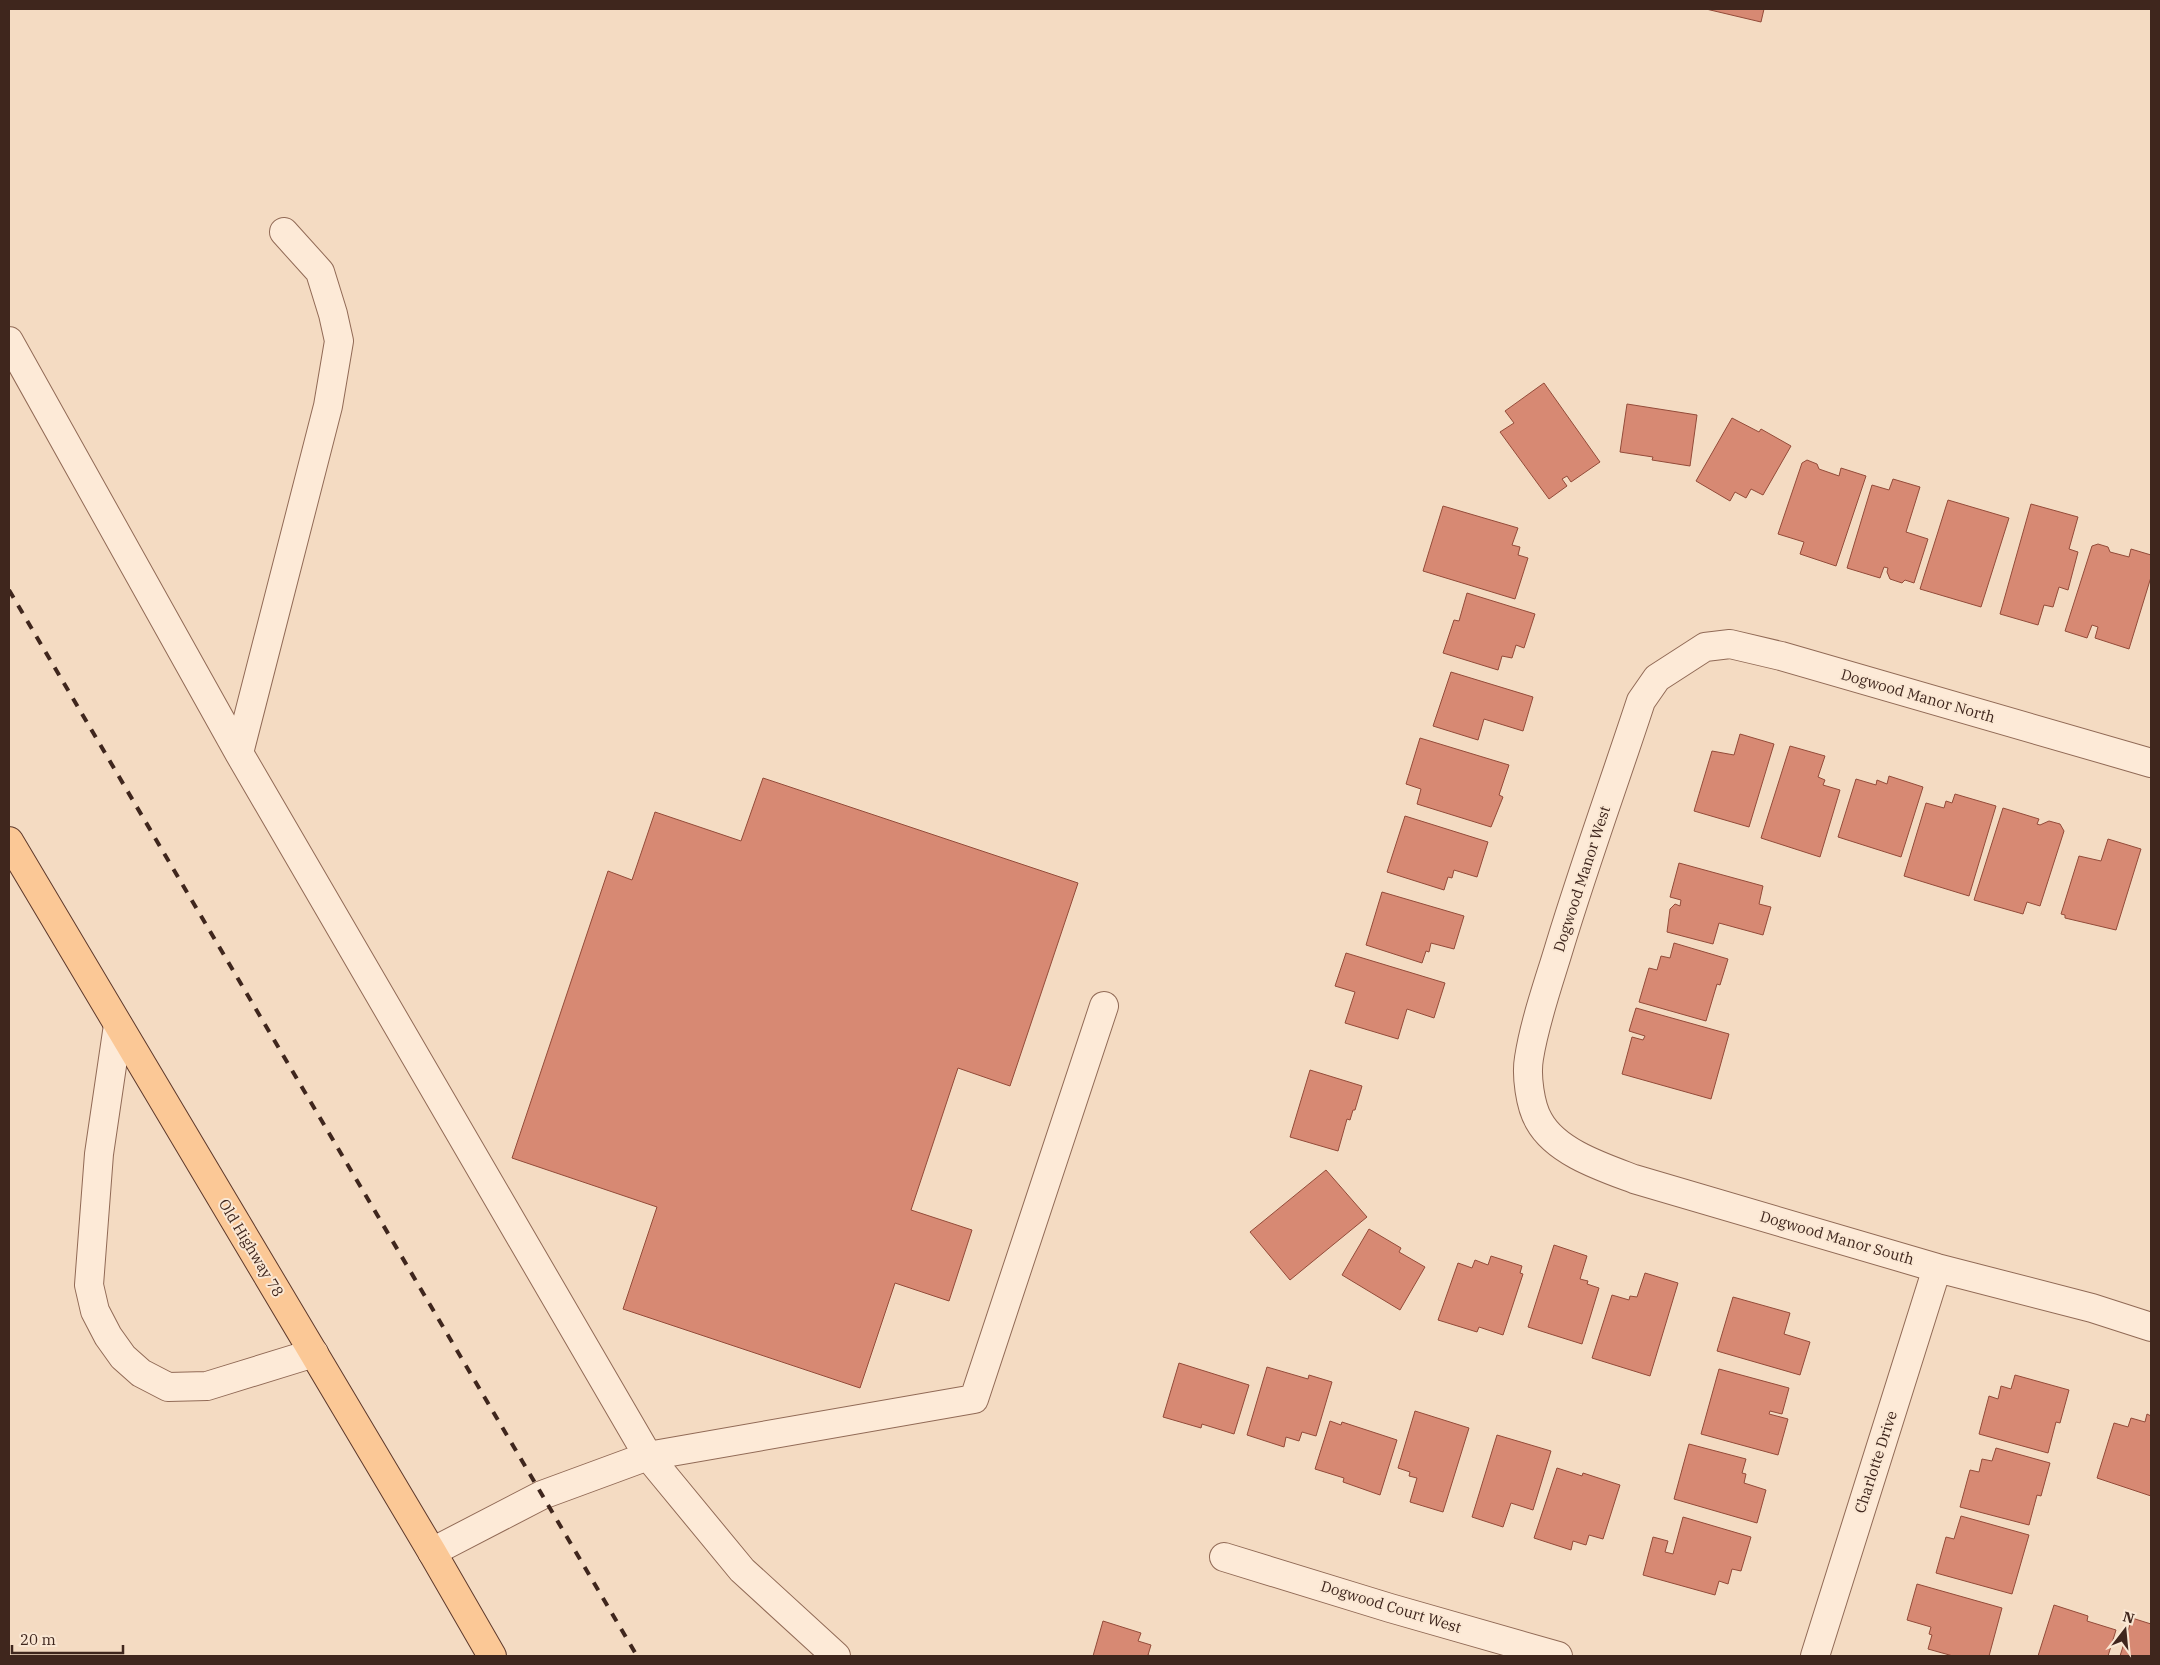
<svg xmlns="http://www.w3.org/2000/svg" width="2160" height="1665" viewBox="0 0 2160 1665" font-family="'IBM Plex Serif',serif">
<style>
.building{fill:#d78973;stroke:#934b39}
.lines{fill:none;stroke-linecap:round;stroke-linejoin:round}
.minor-casing{stroke:#916a56;stroke-width:30}
.major-casing{stroke:#5e392b;stroke-width:30}
.minor{stroke:#fdead7;stroke-width:28}
.major{stroke:#fbc896;stroke-width:28}
.rail{stroke:#3f261d;stroke-width:4;stroke-dasharray:9 9;stroke-linecap:butt}
.labels{text-anchor:middle;stroke-width:4;stroke-linejoin:round;paint-order:stroke}
.street-label{font-size:15px;fill:#3f261d;stroke:#fae7d3}
</style>
<rect width="100%" height="100%" fill="#f4dbc2"/>
<!-- building -->
<path class="building" d="M1706,9h58l-3,13z
M1544,383l56,79 -29,20 -4,-6 -5,3 5,7 -18,13 -49,-67 14,-9 -9,-12z
M1627,404l70,11 -7,51 -38,-6 1,-3 -33,-5z
M1732,418l27,14 2,-3 30,17 -28,49 -12,-6 -5,9 -11,-6 -5,9 -34,-20z
M1807,460l10,4 2,5 20,7 2,-8 25,8 -30,90 -36,-12 4,-12 -26,-8 24,-71z
M1893,479l27,8 -14,45 22,7 -14,44 -9,-3 -3,3 -12,-4 -3,-7 1,-4 -4,-1 -4,11 -33,-10 25,-83 17,5z
M1948,500l61,18 -28,89 -61,-18z
M2031,504l47,13 -9,32 9,3 -10,38 -9,-3 -6,20 -9,-2 -6,20 -38,-11z
M1443,506l75,22 -6,17 8,2 -2,8 10,3 -13,41 -92,-28z
M2098,544l10,3 2,5 19,5 2,-8 20,6v22l-22,72 -34,-11 3,-11 -6,-2 -5,13 -22,-7 27,-85z
M1467,593l68,21 -11,34 -8,-3 -4,13 -10,-2 -4,14 -55,-17 11,-33 5,1z
M1451,672l82,25 -10,34 -39,-12 -6,21 -45,-14z
M1740,734l34,10 -25,83 -55,-16 18,-60 22,4z
M1420,738l89,27 -10,30 4,2 -12,30 -74,-23 4,-15 -15,-5z
M1790,746l35,10 -7,21 7,3 -2,5 17,5 -20,67 -59,-19z
M1889,776l34,11 -22,70 -63,-20 18,-58 20,6 1,-5 10,4z
M763,778l315,105 -68,203 -52,-18 -47,142 61,20 -23,71 -54,-18 -35,105 -237,-79 34,-102 -145,-49 96,-287 24,9 23,-68 86,29z
M1955,794l41,12 -27,90 -65,-20 22,-73 18,5 2,-7 6,2z
M2003,808l36,11 -2,5 3,1 9,-4 11,3 4,7 -24,75 -13,-4 -4,12 -49,-14z
M1405,816l83,26 -11,35 -23,-7 -2,8 -4,-1 -4,13 -57,-18z
M2108,839l33,10 -25,81 -51,-12v-3l-4,-1 18,-58 22,5z
M1679,863l84,23 -4,18 12,3 -8,28 -44,-12 -6,21 -46,-12 3,-23 5,-5 5,2 1,-6 -11,-3z
M1382,892l82,24 -10,33 -23,-6 -2,9 -3,-1 -4,12 -56,-18z
M1674,943l54,16 -8,26 -3,-1 -11,37 -67,-19 10,-34 8,2 4,-14 9,2z
M1346,953l99,30 -11,35 -27,-9 -9,30 -53,-16 10,-31 -20,-6z
M1636,1008l93,26 -18,65 -89,-25 10,-37 11,3 2,-4 -16,-5z
M1310,1070l52,16 -7,24h-2l-3,10 -3,-1 -9,32 -48,-14z
M1326,1170l41,47 -77,63 -40,-48z
M1369,1229l32,19 -2,4 26,15 -25,43 -58,-35z
M1554,1245l33,11 -7,23 8,2 -1,3 12,4 -17,56 -54,-17z
M1491,1256l31,10 -2,7 3,1 -20,61 -24,-8 -2,5 -39,-12 20,-57 14,5 3,-8 13,5z
M1645,1273l33,10 -28,93 -58,-18 20,-63 17,5 1,-4 7,1z
M1733,1297l57,16 -6,21 26,8 -10,33 -83,-24z
M1179,1363l70,22 -15,49 -32,-10 -1,4 -38,-11z
M1267,1367l41,12 1,-4 23,7 -16,54 -14,-4 -3,9 -13,-4 -2,10 -37,-12z
M1719,1369l70,19 -7,26 -12,-3 -1,3 19,5 -10,36 -77,-21z
M2015,1375l54,15 -9,33 -4,-1 -8,31 -69,-19 10,-38 9,3 3,-13 10,3z
M1415,1411l54,17 -26,84 -33,-10 7,-24 -8,-2 1,-4 -12,-4z
M2147,1414l4,2v80l-54,-18 17,-55 14,4 3,-9 14,4z
M1330,1421l11,4 1,-3 55,18 -17,55 -37,-13 1,-4 -29,-9z
M1497,1435l54,16 -18,59 -22,-7 -8,24 -31,-10z
M1689,1444l57,15 -4,14 4,1 -2,9 22,7 -9,33 -83,-24z
M1996,1448l54,15 -9,33 -4,-1 -8,30 -69,-18 10,-37 9,2 3,-13 10,2z
M1557,1468l25,8 1,-3 37,12 -17,54 -14,-4 -3,10 -13,-4 -2,9 -37,-12z
M1961,1516l68,19 -17,59 -76,-21 10,-36 8,2z
M1683,1517l68,20 -10,34 -9,-2 -4,15 -9,-3 -4,14 -72,-20 10,-38 15,4 -3,11 8,2z
M1917,1584l85,24 -13,48h-36l-25,-7 4,-14 -3,-1 2,-7 -24,-7z
M2054,1605l34,11 -1,5 29,9 -8,26h-70z
M2132,1618l19,6v32h-31z
M1103,1621l38,12 -3,8 13,4 -3,10 4,1h-59z"/>
<g class="lines">
<!-- minor casing -->
<g class="minor-casing">
<path id="minor" d="M9,341l230,412 409,703 94,114 94,86
M239,753l89,-347 11,-65 -6,-27 -13,-42 -36,-40
M2151,763l-370,-107 -51,-12 -25,3 -48,31 -16,23c-27,82 -56,162 -81,244 -11,37 -25,75 -31,113 -3,17 1,48 10,63 17,31 63,46 95,58l303,89 155,40 59,19
M118,1025l-19,129 -10,131 6,26 13,25 15,21 18,16 27,14 39,-1 107,-33
M432,1552l110,-57 106,-39 326,-57 130,-393
M1224,1557l166,51 168,48
M1815,1656l122,-388"/>
</g>
<!-- major casing -->
<g class="major-casing">
<path id="major" d="M9,841l423,711 60,104"/>
</g>
<!-- minor -->
<use href="#minor" class="minor"/>
<!-- major -->
<use href="#major" class="major"/>
<!-- rail -->
<path class="rail" d="M9,590l628,1066"/>
</g>
<g class="labels">
<!-- street labels -->
<g class="street-label">
<text transform="translate(1918 696) rotate(16)" y="5">Dogwood Manor North</text>
<text transform="translate(1582 879) rotate(-72)" y="5">Dogwood Manor West</text>
<text transform="translate(1837 1238) rotate(16)" y="5">Dogwood Manor South</text>
<text transform="translate(251 1248) rotate(59)" y="5">Old Highway 78</text>
<text transform="translate(1876 1462) rotate(-72)" y="5">Charlotte Drive</text>
<text transform="translate(1391 1607) rotate(17)" y="5">Dogwood Court West</text>
</g>
</g>
<!-- border -->
<rect width="2160" height="1665" fill="none" stroke="#3f261d" stroke-width="20"/>
<!-- north arrow -->
<g transform="translate(2125 1630) rotate(16)" stroke="#fae7d3" stroke-width="4" paint-order="stroke">
<path d="M0-4L9 19L0 12L-9 19Z" fill="#3f261d"/>
<text y="-8" font-size="14" font-weight="bold" text-anchor="middle" fill="#3f261d">N</text>
</g>
<!-- scale -->
<path d="M12 1645v8h111v-8" fill="none" stroke="#3f261d" stroke-width="2.5"/>
<text x="20" y="1645" font-size="15" fill="#3f261d" stroke="#fae7d3" stroke-width="4" paint-order="stroke">20 m</text>
</svg>
